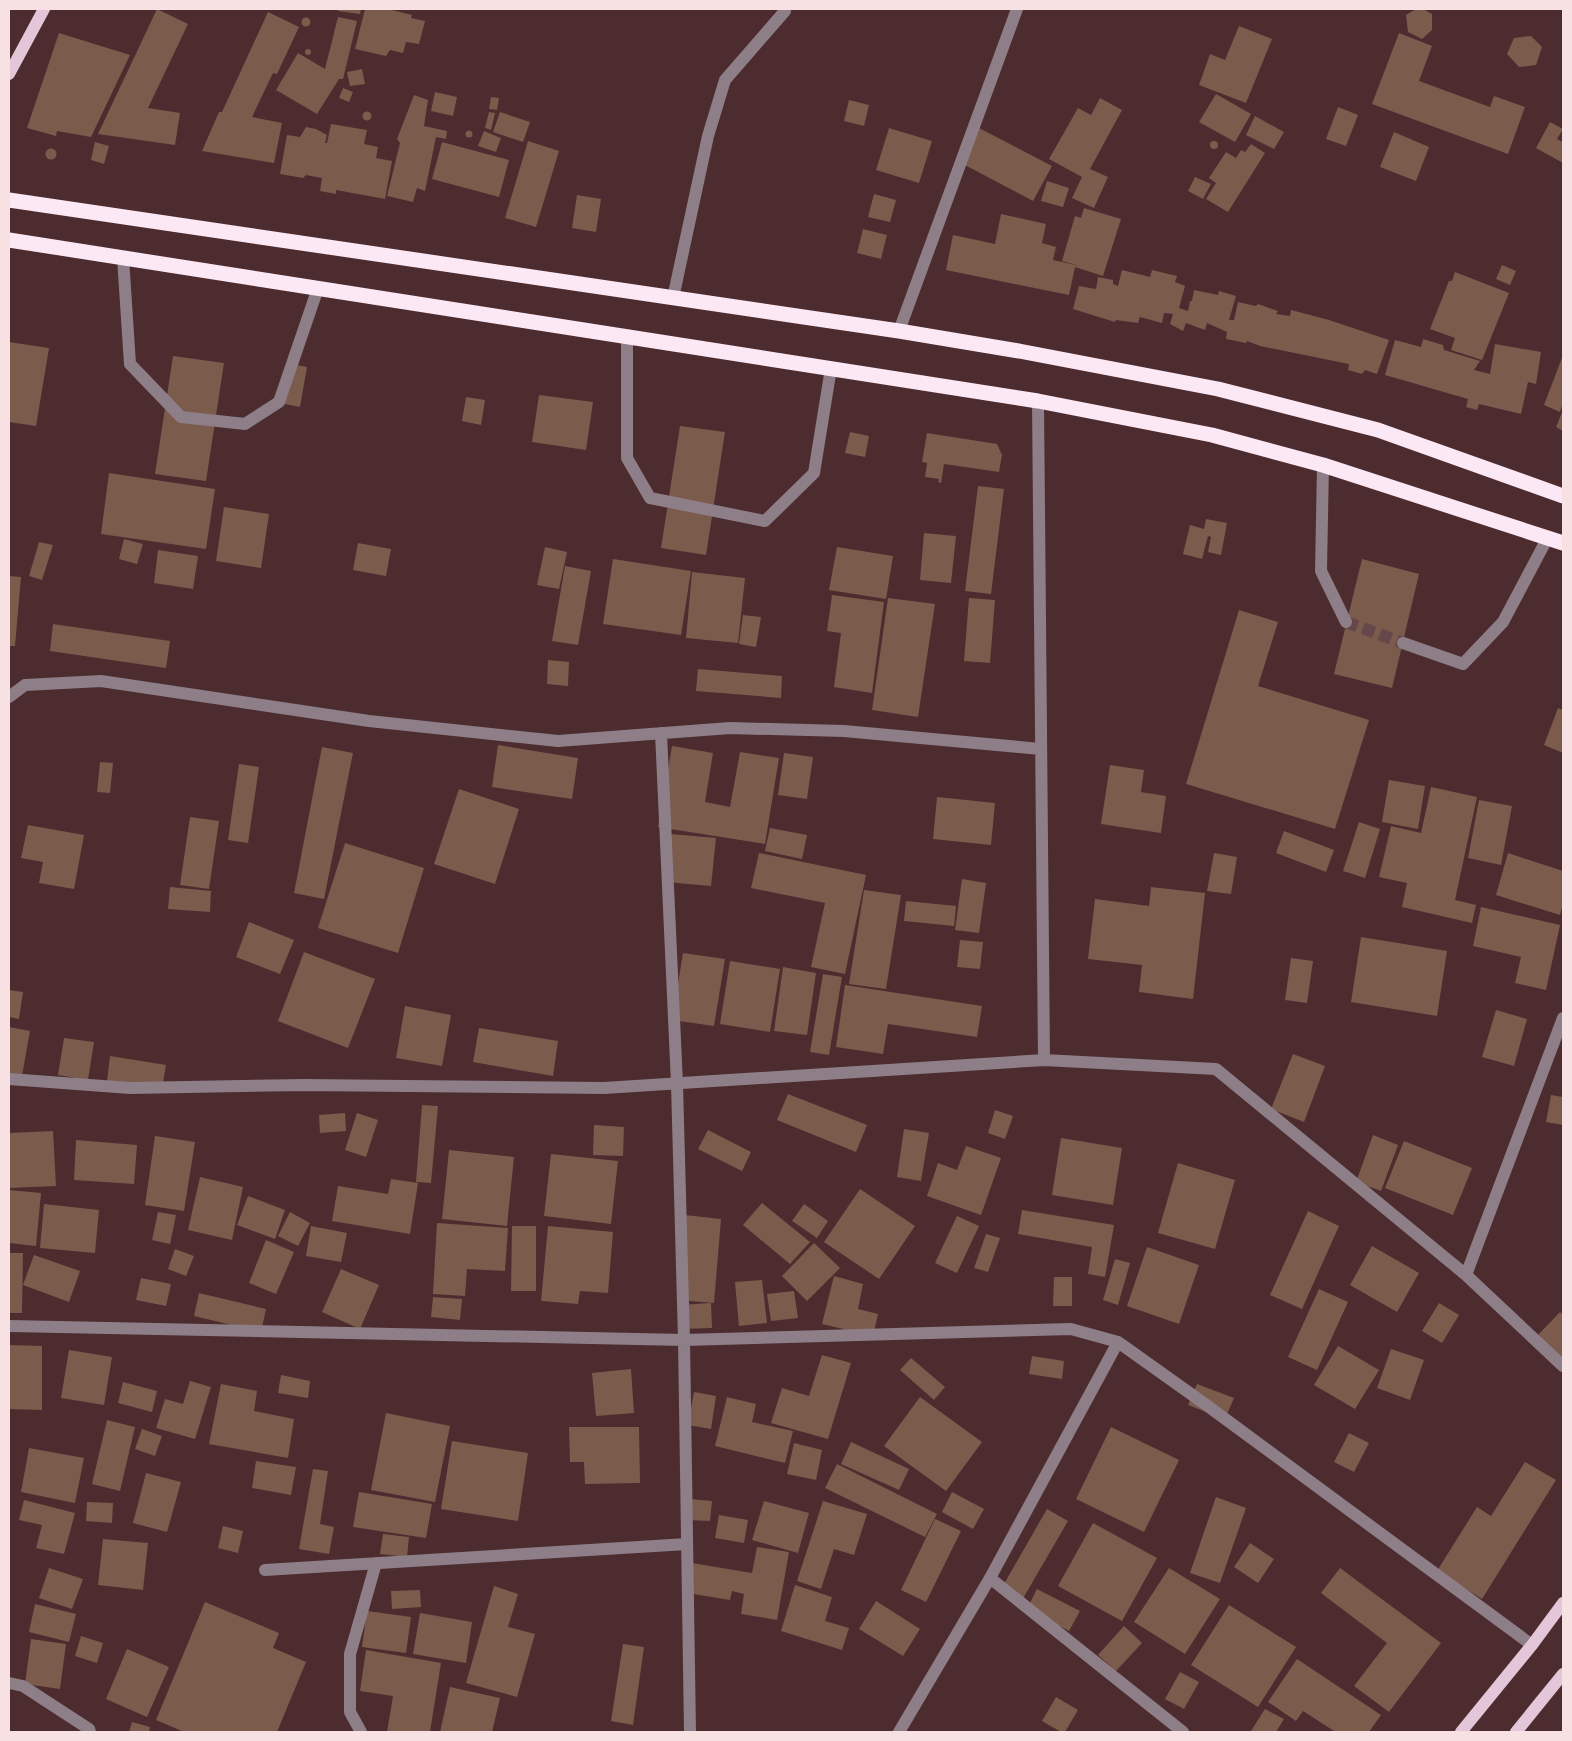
<svg xmlns="http://www.w3.org/2000/svg" width="1572" height="1741" viewBox="0 0 1572 1741" font-family="Signika,sans-serif">
<style>
.building{fill:#7b5b4c}
.lines{fill:none;stroke-linecap:round;stroke-linejoin:round}
.minor-tunnel{stroke:#66474a;stroke-width:12;stroke-dasharray:12 6;stroke-linecap:butt}
.minor{stroke:#8d7e87;stroke-width:12}
.major{stroke:#e3c6d8;stroke-width:12}
.highway{stroke:#fce7f4;stroke-width:15}
</style>
<rect width="100%" height="100%" fill="#4c2c2f"/>
<!-- building -->
<path class="building" d="M157,9l31,15 -40,84 32,5 -5,32 -77,-11z
M338,9h23l-1,5 -22,-3z
M365,9h23l24,6 -1,3 14,3 -6,23 -13,-2 -3,11 -13,-3 -4,6 -31,-7z
M1416,9h7l9,5v16l-10,9 -14,-7 -2,-17z
M268,12l31,15 -22,47 -4,-1 -21,44 30,6 -8,40 -72,-12 17,-39h3z
M338,17l19,4 -14,58h-4l-22,35 -41,-24 22,-37 27,16z
M301.5 22a4.5 4.5 0 1 1 9 0a4.5 4.5 0 1 1-9 0Z
M1239,26l33,13 -26,64 -47,-18 11,-31 15,6z
M59,33l71,22 -39,82 -34,-6 -1,5 -29,-8z
M1399,33l33,13 -13,35 71,26 4,-11 31,11 -17,47 -136,-50z
M1531,36l11,11 -6,18 -17,2 -12,-13 7,-16z
M305 52a3 3 0 1 1 6 0a3 3 0 1 1-6 0Z
M362,69l3,15 -15,2 -3,-14z
M343,88l10,4 -4,10 -10,-4z
M435,92l22,5 -4,19 -22,-5z
M1216,94l35,20 -16,28 -36,-20z
M414,95l14,5 -4,26 23,5 -1,8 -10,-2 -11,54 -8,-3 -4,14 -26,-6 13,-53 -3,-4z
M491,97l8,1 -2,12 -8,-1z
M1100,98l22,12 -32,59 18,8 -14,31 -22,-10 10,-21 -33,-18 29,-51 13,7z
M849,100l20,5 -5,21 -20,-5z
M1338,107l20,8 -12,31 -20,-7z
M362.5 116a4.5 4.5 0 1 1 9 0a4.5 4.5 0 1 1-9 0Z
M489,112l6,1 -4,17 -6,-2z
M500,112l30,10 -7,20 -30,-10z
M1255,116l29,16 -10,17 -28,-14z
M1550,122l13,7 -6,10 6,3v21l-27,-15z
M331,124l36,6 -3,14 14,3 -2,11 16,3 -7,38 -49,-9v4l-16,-3 2,-13 -16,-3 -3,3 -23,-4 7,-39 13,2 6,-10 10,2 11,6 -2,8h2z
M889,128l43,13 -13,42 -43,-13z
M979,128l73,38 -19,35 -72,-38z
M465.5 134a3.5 3.5 0 1 1 7 0a3.5 3.5 0 1 1-7 0Z
M484,131l17,7 -5,14 -18,-6z
M1394,132l35,15 -13,34 -36,-14z
M1210 145a4 4 0 1 1 8 0a4 4 0 1 1-8 0Z
M528,141l31,10 -23,76 -31,-9z
M95,142l14,4 -5,18 -13,-4z
M442,142l67,18 -10,37 -67,-18z
M1251,144l14,9 -37,59 -22,-13 10,-16 -7,-5 17,-26 10,6 5,-8 4,2z
M45.5 154a5.5 5.5 0 1 1 11 0a5.5 5.5 0 1 1-11 0Z
M1195,177l16,7 -8,15 -15,-8z
M1047,181l22,7 -6,19 -22,-6z
M874,194l22,6 -6,22 -22,-5z
M577,195l24,4 -5,33 -24,-4z
M1084,208l37,11 -18,57 -28,-9 -6,28 -123,-25 7,-35 42,9 6,-30 45,10 -4,19 14,4 -3,13 27,6 -18,-5 13,-45 6,2z
M863,229l24,6 -6,24 -24,-6z
M1502,265l14,6 -6,14 -14,-6z
M1122,270l28,7 2,-7 25,6 -2,6 10,4 -6,22 9,3 2,-10h2l2,-11 24,5 1,-4 17,5 -7,24h5l4,-18 18,4 2,-2 20,7 -2,3 14,2 1,-6 38,10 60,20 -12,34 -12,-4 -3,4 -14,-4 1,-6 -89,-18 -13,-5 -1,2 -20,-4 1,-7 -20,-9 -2,7 -19,-7 -3,8 -13,-7 3,-10 -9,-1 -2,10 -22,-6 -2,6 -22,-3 -1,2 -42,-13 6,-23 17,3 2,-12 15,3v4l5,2z
M1455,272l54,21 -27,67 -31,-10 4,-12 -25,-9 19,-48h3z
M1423,339l20,6 1,5 36,11 -6,9 16,4 5,-30 46,8 -5,32 -8,-2 -7,32 -42,-10 -2,6 -11,-3 2,-8 -83,-24 10,-35 26,7z
M9,342l40,6 -13,78 -27,-4z
M1563,355v48l-3,9 -16,-7z
M173,356l51,7 -18,118 -51,-7z
M287,363l20,4 -7,40 -20,-4z
M539,395l54,7 -7,48 -54,-8z
M466,397l19,3 -4,25 -19,-4z
M1563,410v21l-7,-4z
M680,426l45,6 -19,123 -45,-7z
M850,432l19,4 -4,21 -20,-4z
M927,433l70,11 5,11 -3,17 -55,-8 -3,19 -3,-1 1,-3 -14,-2 2,-14 -5,-1z
M109,473l106,16 -9,60 -105,-15z
M978,486l26,3 -13,105 -26,-3z
M224,507l45,7 -8,54 -45,-7z
M1206,519l21,4 -6,32 -13,-3 3,-15 -3,-1 -6,23 -19,-5 7,-29 14,4z
M924,533l32,3 -5,47 -31,-3z
M124,539l19,5 -6,20 -18,-5z
M39,542l14,3 -11,35 -13,-4z
M358,543l33,6 -5,27 -33,-6z
M545,547l22,5 -8,37 -22,-4z
M837,547l56,9 -7,43 -57,-9z
M158,550l40,6 -5,33 -39,-6z
M613,559l78,12 -10,64 -78,-11z
M1362,559l57,15 -27,114 -58,-14z
M565,566l26,5 -13,74 -26,-4z
M692,572l53,6 -7,65 -52,-5z
M9,576l12,1 -6,69h-6z
M832,595l52,7 -12,91 -38,-6 7,-54 -14,-2z
M888,598l47,6 -17,113 -46,-7z
M969,598l26,2 -5,63 -26,-2z
M1239,610l39,12 -20,64 111,34 -34,109 -149,-45z
M743,615l18,2 -5,30 -17,-3z
M53,624l117,17 -4,27 -116,-17z
M548,660l21,2 -1,24 -21,-2z
M698,669l84,7 -1,22 -85,-7z
M1558,708l5,2v43l-19,-8z
M498,745l80,13 -6,41 -80,-12z
M672,746l41,7 -8,49 25,5 10,-55 39,6 -14,86 -107,-17z
M322,747l31,6 -29,146 -30,-6z
M784,753l29,4 -6,42 -29,-4z
M100,762l13,1 -3,30 -13,-1z
M239,764l20,3 -11,76 -20,-3z
M1110,765l34,5 -3,22 25,4 -5,37 -60,-9z
M1389,780l36,6 -7,43 -36,-7z
M1431,787l46,10 -22,103 21,5 -4,18 -70,-16 5,-24 -28,-6 12,-51 30,7z
M459,789l60,20 -24,75 -61,-20z
M937,797l58,6 -4,42 -58,-6z
M1479,800l33,6 -11,59 -33,-7z
M190,817l29,4 -10,68 -29,-4z
M1359,822l21,7 -15,49 -22,-7z
M28,825l56,10 -10,54 -35,-6 4,-21 -22,-4z
M770,828l37,7 -5,24 -37,-8z
M1284,831l50,19 -8,22 -50,-19z
M671,834l45,4 -5,48 -45,-4z
M345,843l79,25 -26,85 -80,-25z
M759,853l107,22 -21,99 -34,-7 14,-64 -74,-15z
M1214,853l23,4 -6,37 -24,-3z
M1508,853l55,18v32l-3,12 -64,-20z
M962,879l24,4 -7,50 -24,-3z
M170,887l41,4 -1,21 -42,-3z
M1151,887l54,6 -12,106 -54,-7 3,-27 -54,-6 7,-60 54,7z
M864,890l37,5 -15,94 -37,-5z
M906,901l50,5 -2,20 -50,-5z
M1481,907l79,18 -14,65 -31,-7 6,-26 -48,-11z
M249,922l45,18 -14,34 -44,-17z
M1361,937l86,14 -10,65 -86,-14z
M960,940l23,2 -3,27 -23,-2z
M304,952l71,27 -27,69 -70,-27z
M683,953l42,6 -11,67 -42,-6z
M1291,958l22,3 -6,42 -22,-3z
M730,961l50,8 -10,63 -50,-8z
M783,967l33,6 -9,62 -33,-4z
M823,974l19,3 -13,78 -19,-3z
M845,985l137,21 -5,31 -89,-13 -5,30 -47,-7z
M9,990l14,2 -4,27 -10,-2z
M405,1006l46,9 -9,51 -46,-8z
M1496,1010l31,9 -13,47 -32,-9z
M9,1027l21,4 -8,45 -13,-2z
M479,1028l79,13 -5,35 -80,-14z
M64,1038l30,4 -6,38 -30,-5z
M1293,1054l32,12 -21,56 -33,-13z
M110,1056l56,9 -4,24 -55,-8z
M788,1094l79,31 -11,27 -79,-32z
M1551,1095l12,2v28l-17,-3z
M422,1105l16,1 -7,77 -15,-1z
M995,1110l18,6 -8,23 -17,-6z
M345,1113l1,18 -26,2 -1,-18z
M357,1113l21,7 -12,37 -21,-7z
M594,1125l30,2 -1,29 -30,-1z
M904,1129l25,4 -8,48 -24,-4z
M708,1130l43,22 -9,19 -44,-22z
M53,1131l3,55 -47,2v-55z
M1373,1135l25,10 -17,46 -25,-9z
M155,1136l40,6 -11,69 -39,-6z
M1061,1138l61,10 -9,57 -61,-10z
M76,1140l61,5 -3,39 -60,-4z
M1404,1141l68,27 -19,47 -68,-27z
M966,1146l35,12 -20,57 -54,-19 11,-33 19,7z
M449,1150l65,7 -7,69 -65,-7z
M551,1154l67,7 -7,63 -67,-8z
M1178,1163l57,17 -20,69 -57,-16z
M200,1177l43,10 -11,53 -44,-10z
M391,1179l27,4 -8,51 -78,-13 6,-35 50,8z
M860,1189l55,37 -36,53 -55,-37z
M9,1190l32,3 -5,53 -27,-3z
M248,1196l37,14 -10,29 -38,-14z
M762,1203l48,39 -20,22 -47,-39z
M44,1204l55,6 -4,43 -55,-5z
M804,1204l24,17 -11,17 -25,-17z
M1022,1210l92,15 -9,52 -17,-3 4,-27 -74,-13z
M1308,1211l31,15 -37,83 -32,-14z
M158,1212l18,3 -6,29 -18,-4z
M290,1212l20,11 -12,23 -20,-10z
M685,1215l36,4 -7,84 -36,-3z
M957,1216l22,10 -22,47 -22,-10z
M437,1223l71,5 -3,43 -38,-2 -2,27 -32,-2z
M311,1226l36,7 -6,29 -35,-6z
M512,1226h24v65h-25z
M548,1226l65,6 -5,61 -28,-2 -2,13 -37,-3z
M986,1234l14,4 -12,34 -14,-4z
M266,1240l28,12 -18,42 -27,-11z
M814,1243l26,25 -33,33 -25,-25z
M1372,1246l47,27 -22,39 -47,-27z
M1147,1247l52,18 -20,59 -52,-18z
M175,1249l19,7 -8,20 -18,-7z
M9,1253h14l-1,60h-13z
M34,1255l46,16 -11,31 -46,-17z
M1115,1259l15,4 -12,42 -15,-5z
M341,1269l38,16 -19,44 -38,-17z
M834,1276l29,8 -5,25 20,5 -5,22 -51,-12z
M1054,1277h18v29h-19z
M141,1278l30,6 -5,22 -30,-6z
M762,1280l5,43 -28,3 -4,-44z
M1319,1289l29,13 -31,68 -29,-13z
M794,1291l4,27 -27,3 -4,-27z
M199,1293l67,16 -5,23 -67,-16z
M433,1297l29,2 -2,21 -29,-3z
M711,1303l1,25 -31,1 -1,-24z
M1439,1303l20,12 -17,28 -20,-12z
M1560,1312l3,3v47l-26,-26z
M9,1345l33,1v64l-33,-1z
M1338,1346l41,24 -24,39 -41,-24z
M1391,1349l33,11 -14,40 -33,-12z
M69,1350l43,7 -8,48 -43,-7z
M822,1355l29,8 -23,76 -57,-16 11,-35 27,8z
M1032,1356l32,5 -2,18 -33,-5z
M911,1358l34,29 -11,13 -34,-30z
M631,1369l3,44 -38,3 -4,-43z
M281,1375l29,6 -2,17 -30,-5z
M190,1381l21,6 -16,52 -39,-11 9,-29 18,5z
M123,1382l34,9 -5,21 -34,-9z
M221,1384l36,7 -3,20 40,8 -6,39 -79,-14z
M1197,1384l37,14 -9,21 -37,-14z
M694,1392l22,4 -5,33 -23,-4z
M727,1397l29,7 -4,18 41,9 -8,32 -70,-17z
M920,1397l62,45 -36,49 -62,-45z
M386,1413l64,13 -15,76 -64,-12z
M107,1420l28,7 -15,64 -28,-7z
M569,1427h70l1,56 -55,1 -1,-22h-14z
M1111,1427l68,33 -35,72 -68,-33z
M142,1429l20,7 -7,20 -20,-7z
M1349,1433l20,10 -15,29 -20,-10z
M452,1441l76,12 -10,68 -77,-12z
M851,1442l58,27 -10,21 -58,-26z
M794,1443l28,7 -6,30 -29,-6z
M29,1448l55,10 -9,45 -54,-11z
M256,1461l40,6 -5,28 -39,-7z
M1525,1462l31,18 -74,119 -45,-28 40,-64 14,9z
M837,1464l100,50 -12,23 -100,-49z
M313,1469l15,2 -8,53 14,3 -5,27 -30,-5z
M146,1473l35,9 -14,50 -34,-9z
M359,1492l73,12 -6,34 -73,-11z
M952,1492l32,17 -11,20 -31,-17z
M1216,1497l30,11 -26,75 -30,-10z
M690,1499l22,2 -2,20 -22,-1z
M24,1500l51,13 -11,41 -28,-6 6,-23 -23,-5z
M764,1501l45,12 -11,40 -46,-13z
M823,1501l44,13 -13,41 -20,-6 -13,40 -24,-8z
M87,1502l26,1 -1,20 -26,-2z
M1047,1509l21,12 -47,81 -21,-11z
M719,1515l29,5 -4,23 -29,-5z
M935,1519l26,12 -35,71 -25,-12z
M1093,1523l64,35 -35,63 -64,-35z
M223,1526l20,5 -5,22 -20,-5z
M383,1534l26,3 -2,20 -27,-3z
M103,1539l45,4 -5,47 -45,-5z
M1250,1543l24,16 -16,24 -24,-16z
M757,1547l32,5 -12,68 -36,-6 3,-20 -12,-3 -2,9 -43,-7 5,-30 60,10z
M49,1568l34,11 -11,30 -33,-11z
M1169,1568l51,31 -35,55 -51,-32z
M1340,1568l101,75 -52,69 -35,-26 33,-43 -66,-50z
M795,1585l37,12 -7,24 24,7 -7,22 -61,-19z
M494,1586l24,8 -10,33 27,7 -18,63 -51,-14z
M1037,1589l43,22 -11,20 -42,-22z
M420,1590l1,17 -29,2 -1,-18z
M876,1601l44,28 -17,27 -44,-27z
M205,1602l74,31 -6,15 33,14 -29,70h-93l-28,-12z
M35,1604l41,10 -7,28 -40,-10z
M1229,1605l67,42 -38,60 -67,-42z
M367,1611l44,6 -5,36 -44,-6z
M420,1613l52,9 -6,41 -53,-9z
M1124,1626l18,17 -26,28 -18,-16z
M81,1636l22,7 -6,20 -22,-7z
M31,1639l35,5 -6,45 -35,-5z
M623,1644l21,3 -11,78 -22,-4z
M127,1649l42,18 -22,50 -41,-18z
M366,1650l75,13 -11,69h-43l6,-36 -33,-5z
M1297,1659l84,56 -12,17h-36l1,-1 -31,-20 -7,10 -28,-19z
M1180,1672l19,10 -15,27 -19,-10z
M450,1687l50,11 -8,34h-52z
M1056,1697l22,13 -13,22h-4l-19,-11z
M1265,1709l19,10 -8,13h-23l-2,-1z
M132,1722l18,5 -1,5h-20z"/>
<g class="lines">
<!-- minor-tunnel -->
<path class="minor-tunnel" d="M1346,622l57,21"/>
<!-- minor -->
<path class="minor" d="M123,258l7,106 51,53 64,7 34,-22 39,-114
M673,298l35,-162 17,-56 60,-69
M899,331l118,-322
M627,337v121l23,40 115,23 49,-48 17,-105
M1038,401l6,659
M1323,465l-2,106 25,51
M1403,643l60,21 40,-42 45,-85
M9,697l16,-12 76,-4 268,40 189,20 172,-13 114,3 197,18
M661,733l16,351 7,256 6,392
M9,1079l121,9 173,-3 301,3 440,-28 172,9 250,206 97,91
M1466,1275l97,-257
M9,1326l675,14 387,-11 47,13 87,62 327,241
M265,1570l422,-26
M990,1578l193,154
M9,1683l14,3 66,43 1,3
M361,1732l-11,-20v-58l26,-91
M899,1732l91,-154 128,-236"/>
<!-- major -->
<path class="major" d="M9,74l35,-65
M1461,1732l71,-87 31,-42
M1516,1732l47,-58"/>
<!-- highway -->
<path class="highway" d="M9,200l890,131 120,20 199,38 160,41 185,66
M9,240l1029,161 174,34 111,30 240,78"/>
</g>
<!-- border -->
<rect width="1572" height="1741" fill="none" stroke="#f7e1e2" stroke-width="20"/>
</svg>
